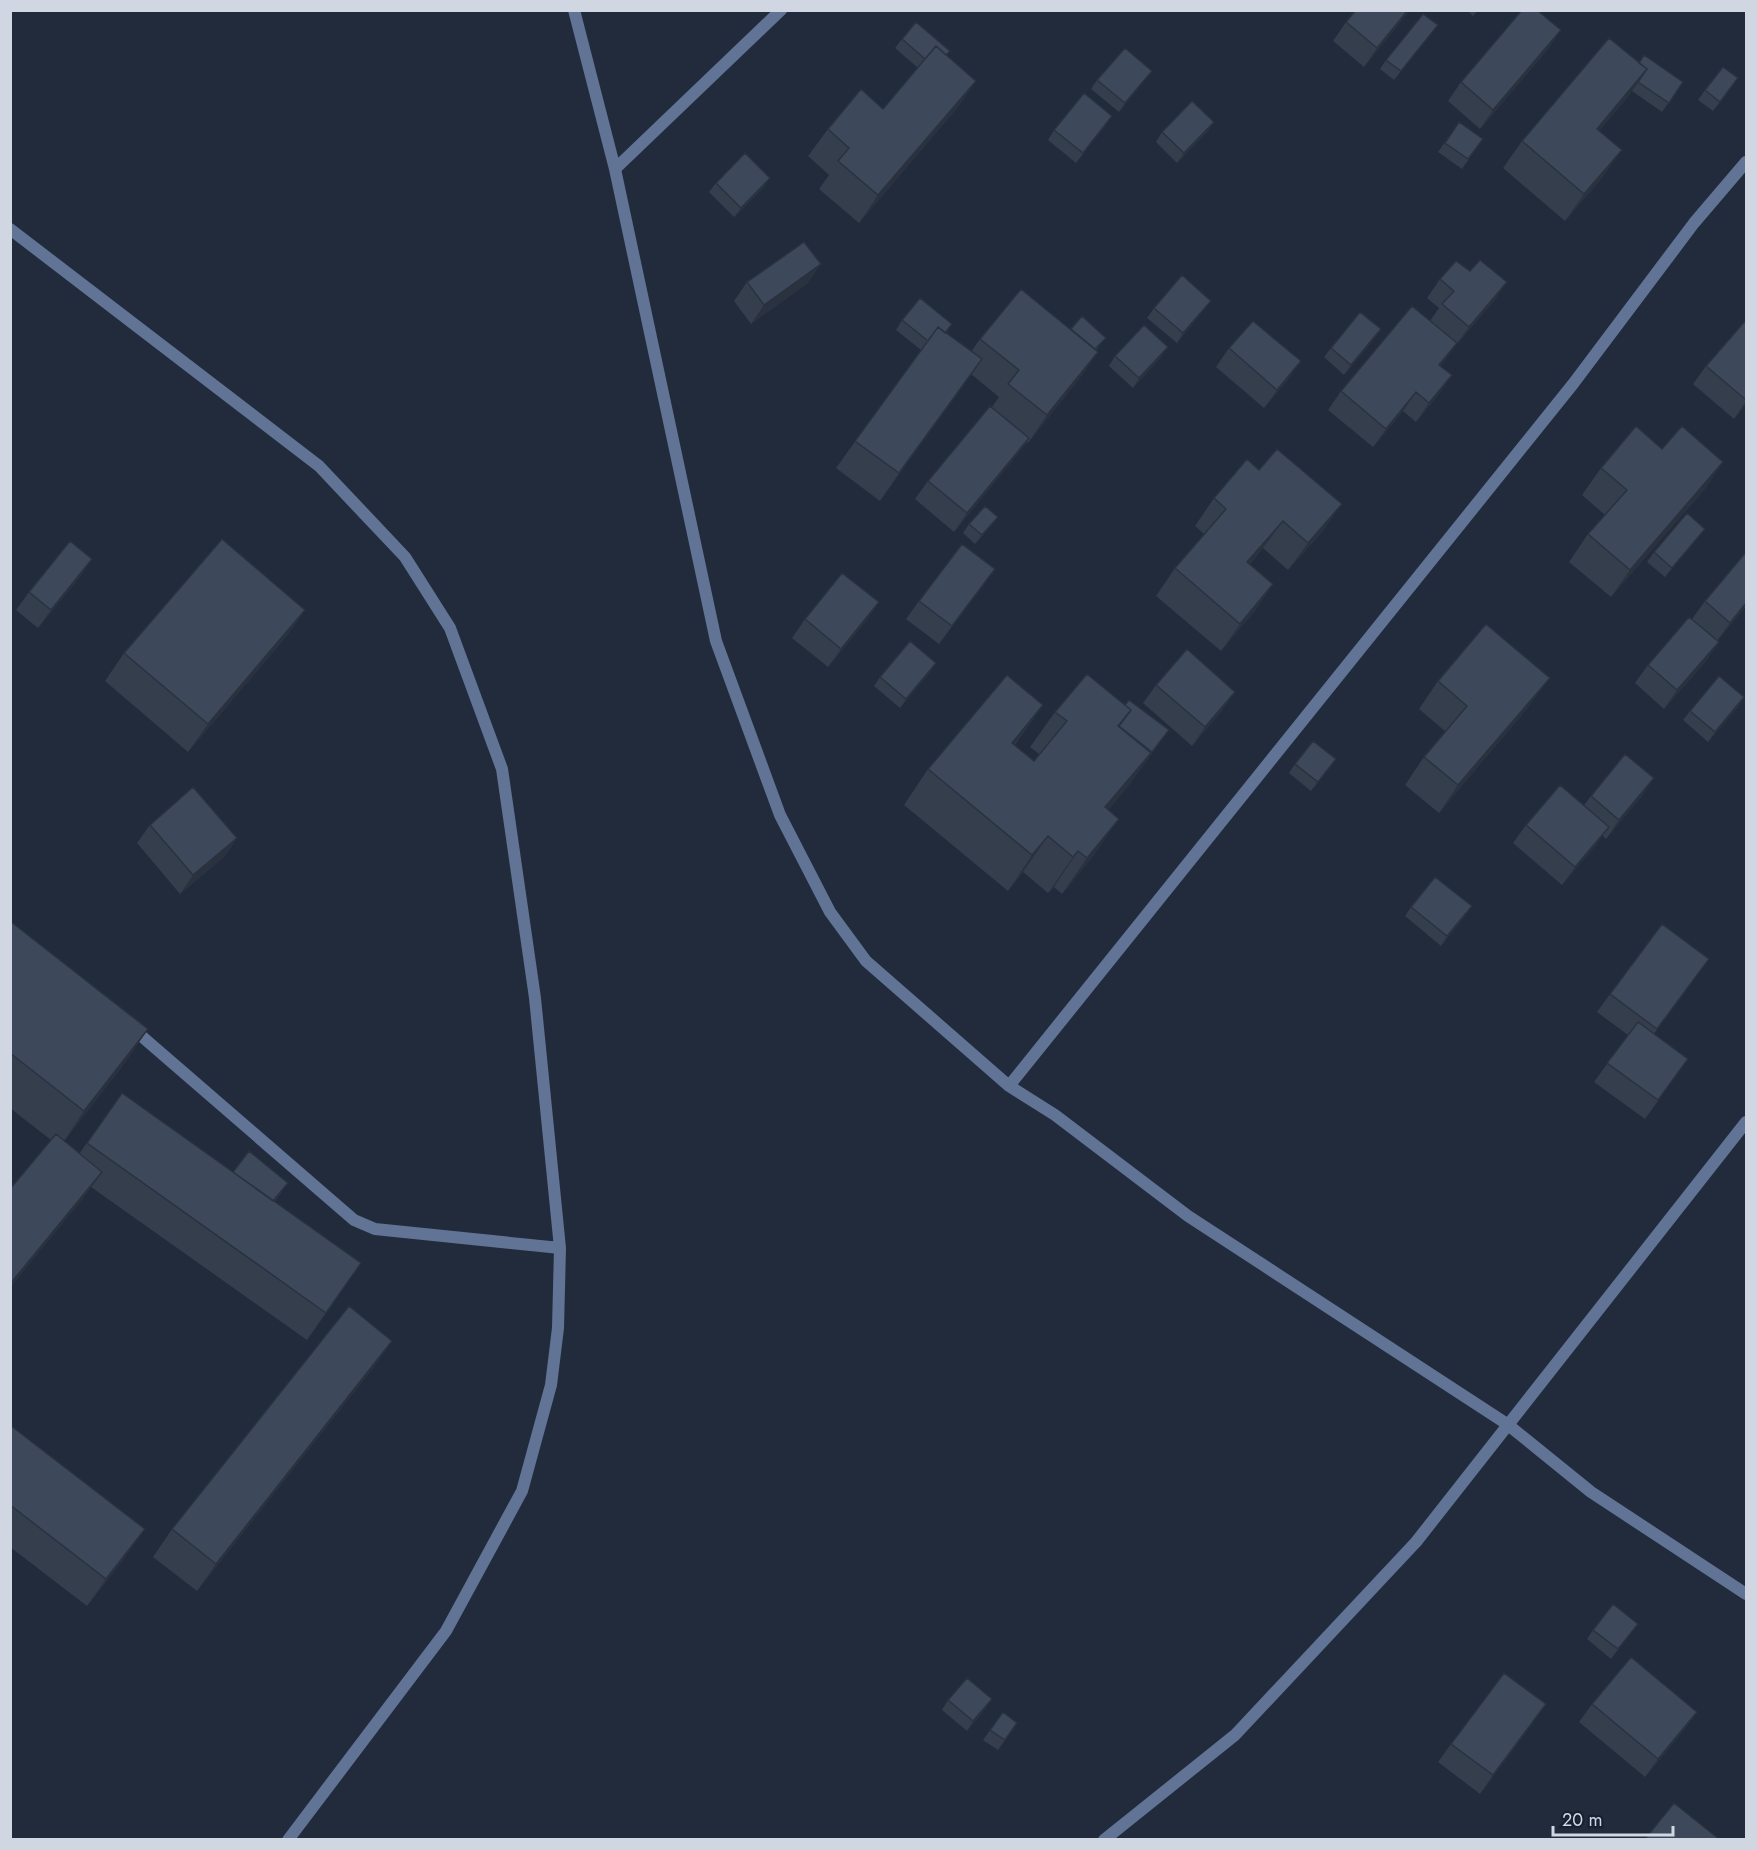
<svg xmlns="http://www.w3.org/2000/svg" width="1757" height="1850" viewBox="0 0 1757 1850" font-family="Jost,sans-serif">
<style>
.lines{fill:none;stroke-linecap:round;stroke-linejoin:round}
.street{stroke:#617495;stroke-width:12}
.wall{fill:#343e4d}
.shaded-wall{fill:#2b323f}
.building{fill:#3d485a;stroke:#2b323f;stroke-width:1.5}
</style>
<rect width="100%" height="100%" fill="#212b3c"/>
<g class="lines">
<!-- street -->
<path class="street" d="M574,10l41,159 101,472 64,174 50,97 36,49 143,125 46,29 133,101 319,208 84,68 155,102
M615,169l166,-159
M10,229l309,237 86,91 45,71 52,141 33,229 25,250 -2,80 -7,57 -29,106 -76,140 -158,209
M131,1027l223,193 21,9 185,19
M1009,1086l564,-702 121,-161 52,-61
M1104,1840l131,-105 181,-193 330,-420"/>
</g>
<!-- wall -->
<path class="wall" d="M1356,10h54l-46,57 -31,-26 13,-19z
M1467,10h11l-5,6z
M1438,25l-44,55 -14,-11 6,-9z
M1561,30l-13,19 -68,80 -32,-28 13,-19z
M902,39l45,17 29,25 -19,27 -98,115 -40,-34 10,-14 -21,-19 20,-27 55,-20 35,-41 -23,-20z
M1639,63l44,19 -21,30 -30,-21 -33,40 4,46 -38,44 -62,-53 19,-27z
M1152,71l-7,9 -26,32 -28,-23 6,-9z
M1731,88l-18,23 -15,-11 7,-10z
M1214,122l-6,9 -31,32 -21,-21 6,-10z
M1459,122l24,17 -21,30 -24,-17z
M1106,125l-30,38 -28,-23 6,-10z
M770,178l-6,9 -30,30 -25,-25 7,-9z
M1470,271l37,11 -13,19 -38,44 -16,21 -1,28 -23,28 -13,-11 -30,36 -45,-37 13,-19 89,-70 9,-13 -12,-10 13,-19z
M747,282l61,1 -57,41 -17,-23z
M1211,301l-7,9 -27,33 -30,-25 7,-10z
M902,320l50,4 -6,9 25,19 9,-13 91,-10 28,18 -3,3 2,2 -19,27 -51,64 -1,-1 -11,14 -62,76 -39,-33 13,-18 64,-74 7,-10 -28,-23 -91,127 -44,-33 85,-118 -25,-20z
M1746,320v84l-12,15 -41,-35 13,-18z
M1375,338l-31,37 -20,-18 7,-9z
M1229,348l59,32 -24,28 -48,-41z
M1115,356l46,1 -28,31 -24,-22z
M1662,449l61,13 -19,28 -93,107 -42,-35 19,-28 17,-19 -23,-20 19,-27z
M1214,498l109,33 -35,39 -25,-22 -13,16 23,20 -19,28 -33,39 -65,-55 19,-28 29,-34 -9,-8z
M998,517l-7,9 -16,18 -12,-11 6,-9z
M1705,529l-7,9 -33,39 -18,-15 7,-10z
M92,559l-13,19 -41,50 -22,-18 13,-18z
M995,569l-56,75 -33,-25 13,-18z
M1705,601l41,5 -29,35 2,1 -13,19 -42,48 -29,-26 13,-18 44,-46z
M879,602l-13,19 -38,46 -36,-29 13,-19z
M305,610l-19,27 -98,115 -83,-71 19,-28z
M936,663l-6,9 -30,36 -26,-22 6,-9z
M1438,681l92,24 -91,108 -34,-28 19,-28 22,-25 -27,-23z
M1156,685l66,26 -30,35 -49,-43z
M1744,697l-6,10 -30,35 -25,-22 7,-9z
M1043,705l-28,40 19,16 5,-7 -9,-7 25,-35 70,-7 44,25 -43,59 -18,21 -14,45 -32,39 -8,-7 -6,6 -25,-21 -15,19 -104,-86 24,-36z
M1336,759l-25,32 -22,-18 6,-9z
M1654,778l-13,19 -35,42 -4,-4 -6,10 -34,40 -49,-42 13,-18 58,-20 7,-9z
M150,825l87,13 -13,19 -44,37 -43,-51z
M1411,907l54,9 -24,30 -36,-30z
M10,921l138,108 -24,35 -60,77 15,13 43,-61 110,79 50,20 -8,10 87,61 -54,77 -216,-153 -9,13 -31,-60 -41,-32z
M1696,977l-42,57 34,25 -43,60 -51,-37 34,-47 -31,-23 13,-18z
M392,1341l-19,27 -176,223 -44,-34 19,-28z
M10,1425l116,131 -39,50 -77,-59z
M1638,1624l-27,35 -24,-20 6,-9z
M948,1700l38,8 -19,23 -25,-21z
M1592,1704l105,8 -13,18 -39,47 -66,-55z
M1003,1712l14,11 -19,27 -15,-10z
M1533,1723l-53,71 -42,-32 13,-18z"/>
<!-- shaded-wall -->
<path class="shaded-wall" d="M1408,10h2l-46,57 13,-19z
M1561,30l-13,19 -68,80 13,-19z
M1647,69l-19,28 -50,59 19,-27z
M1152,71l-7,9 -26,32 6,-9z
M976,81l-19,27 -98,115 19,-28z
M1214,122l-6,9 -31,32 7,-10z
M1622,150l-19,27 -38,44 19,-27z
M770,178l-6,9 -30,30 7,-9z
M821,264l-13,19 -57,41 13,-19z
M1507,282l-13,19 -38,44 13,-18z
M1211,301l-7,9 -27,33 6,-10z
M1381,329l-6,9 -31,37 7,-10z
M1457,343l-13,19 -18,21 13,-18z
M1168,347l-7,10 -28,31 6,-10z
M1098,352l-19,27 -51,64 19,-28z
M982,359l-19,28 -83,114 19,-28z
M1301,361l-13,19 -24,28 13,-18z
M1452,375l-13,19 -23,28 13,-19z
M1416,392l-13,19 -30,36 13,-18z
M1746,401v3l-12,15z
M1029,438l-13,18 -62,76 13,-19z
M1723,462l-19,28 -93,107 19,-27z
M1342,504l-19,27 -35,39 20,-27z
M998,517l-7,9 -16,18 7,-9z
M1283,521l-20,27 -35,41 19,-27z
M1705,529l-7,9 -33,39 7,-9z
M92,559l-13,19 -41,50 13,-18z
M995,569l-13,19 -43,56 13,-18z
M1273,584l-19,28 -33,39 19,-27z
M879,602l-13,19 -38,46 13,-18z
M1746,603v3l-29,35 13,-18z
M305,610l-19,27 -98,115 20,-28z
M1719,642l-13,19 -42,48 13,-19z
M936,663l-6,9 -30,36 6,-9z
M1550,678l-20,27 -91,108 19,-28z
M1235,692l-13,19 -30,35 13,-19z
M1744,697l-6,10 -30,35 7,-10z
M1043,705l-25,35 -31,38 25,-35z
M1169,730l-43,59 -45,54 24,-36 44,-51z
M1336,759l-7,10 -18,22 7,-9z
M1654,778l-13,19 -35,42 13,-19z
M1119,819l-25,36 -32,39 25,-36z
M1609,827l-13,18 -34,40 13,-18z
M1048,836l-25,36 -15,19 24,-36z
M237,838l-13,19 -44,37 13,-19z
M1078,851l-24,36 -6,6 25,-36z
M1472,906l-7,10 -24,30 6,-10z
M1709,959l-13,18 -52,70 13,-18z
M148,1029l-24,35 -64,83 24,-36z
M102,1172l-20,28 -72,88v-4z
M392,1341l-19,27 -176,223 19,-27z
M145,1529l-19,27 -39,50 19,-27z
M1638,1624l-6,9 -21,26 7,-10z
M992,1699l-6,9 -19,23 6,-10z
M1546,1704l-13,19 -53,71 13,-19z
M1697,1712l-13,18 -39,47 13,-18z"/>
<!-- building -->
<path class="building" d="M1356,10h52l-31,38 -31,-26z
M1522,10h15l24,20 -68,80 -32,-28z
M1423,14l15,11 -37,46 -15,-11z
M916,22l34,29 -4,4 -10,-9 -11,13 -23,-20z
M1609,38l38,31 -50,60 25,21 -38,44 -62,-53z
M936,46l40,35 -98,114 -40,-34 11,-13 -21,-19 33,-40 22,20z
M1125,48l27,23 -27,32 -28,-23z
M1644,55l39,27 -14,21 -31,-21 9,-13 -8,-6z
M1723,67l15,11 -18,24 -15,-12z
M1084,93l28,23 -29,37 -29,-23z
M1192,101l22,21 -30,31 -22,-21z
M1459,122l24,17 -15,20 -23,-16z
M745,153l25,25 -29,30 -25,-25z
M804,242l17,22 -57,41 -17,-23z
M1480,260l27,22 -38,45 -27,-23 12,-13 -14,-12 16,-18 14,10z
M1182,275l29,26 -28,32 -29,-25z
M1021,289l77,63 -51,63 -39,-31 11,-14 -39,-31z
M920,298l32,26 -7,9 -7,-6 -10,14 -26,-21z
M1412,306l45,37 -18,22 13,10 -23,28 -13,-11 -30,37 -45,-38z
M1360,312l21,17 -30,36 -20,-17z
M1082,316l24,22 -11,11 -24,-20z
M1746,320v80l-40,-34z
M1253,321l48,40 -24,29 -48,-42z
M1144,325l24,22 -29,31 -24,-22z
M938,327l44,32 -83,114 -44,-32z
M990,406l39,32 -62,75 -39,-32z
M1636,426l26,23 20,-23 41,36 -93,108 -42,-36 39,-44 -26,-22z
M1277,449l65,55 -34,39 -25,-22 -36,41 26,22 -33,40 -65,-56 51,-59 -12,-11 33,-39 12,11z
M985,506l13,11 -16,18 -13,-11z
M1687,513l18,16 -33,39 -18,-16z
M222,539l83,71 -97,114 -84,-71z
M70,541l22,18 -41,51 -22,-18z
M962,544l33,25 -43,57 -33,-25z
M1746,552v51l-16,20 -25,-22z
M842,573l37,29 -38,47 -36,-30z
M1689,617l30,25 -42,48 -29,-25z
M1486,624l64,54 -92,107 -34,-28 43,-51 -29,-25z
M910,641l26,22 -30,36 -26,-22z
M1187,649l48,43 -30,35 -49,-42z
M1087,674l44,36 -13,16 33,27 -46,54 14,12 -32,39 -9,-7 -5,6 -25,-21 -16,19 -104,-86 79,-94 36,30 -31,38 22,18 33,-40 -12,-9z
M1719,676l25,21 -29,35 -25,-21z
M1129,700l40,30 -17,22 -33,-26 12,-16 -6,-5z
M1313,741l23,18 -18,23 -23,-18z
M1625,754l29,24 -35,42 -28,-24z
M1560,785l49,42 -34,40 -49,-42z
M193,787l44,51 -44,37 -43,-50z
M1435,877l37,29 -25,30 -36,-29z
M10,921l138,108 -64,82 -74,-58z
M1662,924l47,35 -52,70 -47,-35z
M1638,1022l50,37 -30,41 -51,-37z
M122,1093l239,170 -35,50 -239,-170z
M56,1134l46,38 -92,112v-95z
M249,1151l39,32 -15,18 -40,-29z
M349,1306l43,35 -176,223 -44,-35z
M10,1425l135,104 -39,50 -96,-74z
M1613,1604l25,20 -20,25 -25,-19z
M1631,1657l66,55 -39,47 -66,-55z
M1504,1673l42,31 -53,71 -42,-31z
M967,1678l25,21 -19,22 -25,-21z
M1003,1712l14,11 -12,17 -15,-10z
M1674,1803l45,36h-74z"/>
<!-- border -->
<rect width="1757" height="1850" fill="none" stroke="#d0d7e2" stroke-width="24"/>
<!-- scale -->
<path d="M1553 1826v9h120v-9" fill="none" stroke="#d0d7e2" stroke-width="3"/>
<text x="1562" y="1826" font-size="18" fill="#d0d7e2" stroke="#182132" stroke-width="4.5" paint-order="stroke">20 m</text>
</svg>
